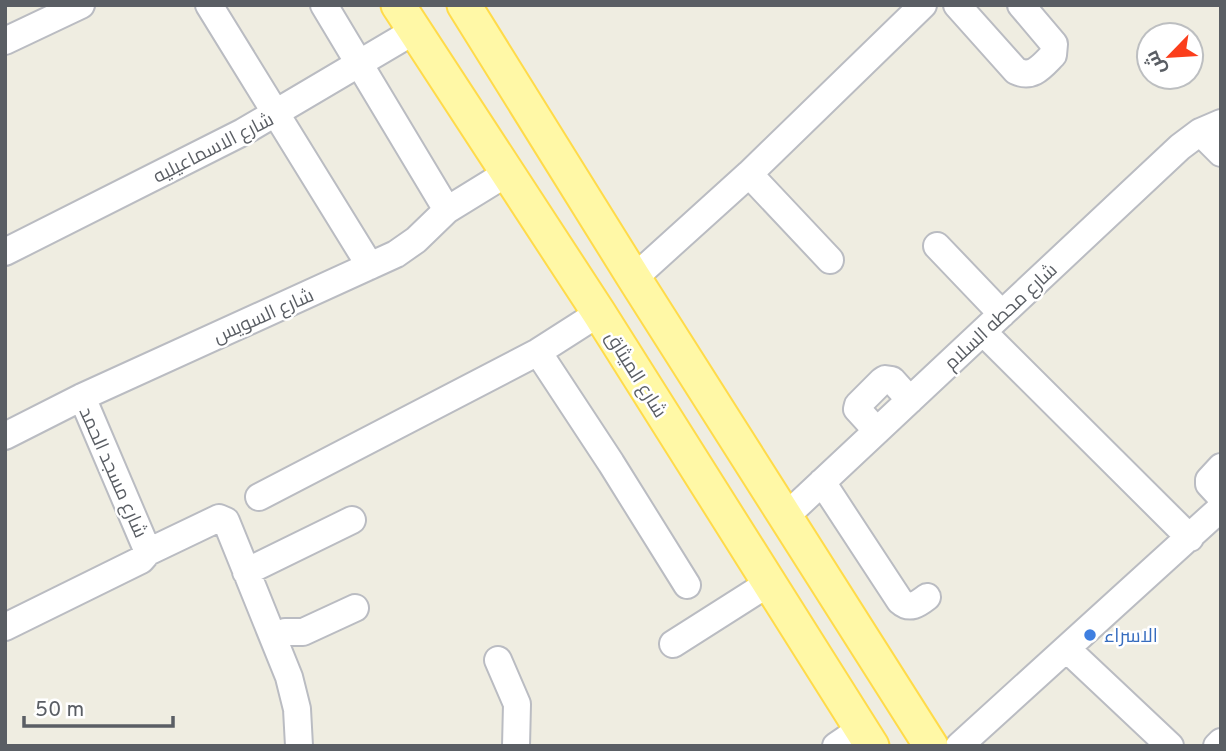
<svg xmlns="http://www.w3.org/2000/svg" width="1226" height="751" viewBox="0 0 1226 751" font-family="Overpass,Cairo,sans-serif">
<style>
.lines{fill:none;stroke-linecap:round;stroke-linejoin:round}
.minor-casing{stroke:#babcc2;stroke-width:30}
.major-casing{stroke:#ffdb4a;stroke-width:37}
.minor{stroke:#fff;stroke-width:26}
.major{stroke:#fff8a6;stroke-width:33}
.shop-dot{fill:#3f7fe0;stroke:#fff;stroke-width:2.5}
.labels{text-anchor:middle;stroke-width:5;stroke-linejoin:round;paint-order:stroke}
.street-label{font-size:19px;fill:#5a5e64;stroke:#fff}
.shop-label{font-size:19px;fill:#366cbe;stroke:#fff;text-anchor:start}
</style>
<rect width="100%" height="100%" fill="#efede1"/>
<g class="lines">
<!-- minor casing -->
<g class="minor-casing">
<path id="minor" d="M209,5l161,261
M324,5l123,205
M957,5l59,66c17,8 26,-5 37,-16l1,-11 -33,-39
M5,41l76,-36
M1200,132l21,21
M749,174l81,86
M937,246l65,68
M5,252l238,-120 171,-101
M634,278l115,-104 174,-169
M983,332l207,206
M538,352l73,111 76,122
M877,431l-20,-22 1,-4 24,-24 3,-2 7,1 18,20
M5,436l77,-39 314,-143 20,-14 31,-30 60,-37
M1221,467l-12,13v4l12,13
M822,482l78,119c10,9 18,3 27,-4
M259,497l279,-145 61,-39
M785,517l395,-370 20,-15 21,-9
M148,552l71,-34 7,3 63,156 8,32 2,37
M246,572l106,-52
M5,627l136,-67 7,-8 -66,-155
M273,637l12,-5h18l52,-24
M673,644l96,-61
M1067,649l103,97
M498,660l19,44 -1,42
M836,746l25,-17
M959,746l262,-238
M1217,746l4,-4"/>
</g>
<!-- major casing -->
<g class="major-casing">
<path id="major" d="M398,5l201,308 273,433
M464,5l170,273 297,468"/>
</g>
<!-- minor -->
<use href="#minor" class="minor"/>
<!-- major -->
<use href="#major" class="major"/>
</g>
<!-- markers -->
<circle class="shop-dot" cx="1090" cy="635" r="7"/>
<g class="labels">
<!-- street labels -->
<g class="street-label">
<text transform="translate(213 147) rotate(-27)" y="7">شارع الاسماعيليه</text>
<text transform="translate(263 315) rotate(-24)" y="7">شارع السويس</text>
<text transform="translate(1000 316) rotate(-43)" y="7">شارع محطه السلام</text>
<text transform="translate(637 374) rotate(58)" y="7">شارع الميثاق</text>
<text transform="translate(114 472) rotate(66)" y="7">شارع مسجد الحمد</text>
</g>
<!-- shop labels -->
<g class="shop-label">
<text x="1104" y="642">الاسراء</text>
</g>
</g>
<!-- border -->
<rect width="1226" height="751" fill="none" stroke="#5a5e64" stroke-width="14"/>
<!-- north arrow -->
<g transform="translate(1170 56) rotate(245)"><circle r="33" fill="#ffffff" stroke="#bdbfc1" stroke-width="2"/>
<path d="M0-5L12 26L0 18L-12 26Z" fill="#fb3e1c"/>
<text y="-10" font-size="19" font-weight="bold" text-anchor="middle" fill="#5a5e64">ش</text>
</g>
<!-- scale -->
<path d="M24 716v10h149v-10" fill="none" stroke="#5a5e64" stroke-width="3.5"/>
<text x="35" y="716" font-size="21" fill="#5a5e64" stroke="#ffffff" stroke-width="5" paint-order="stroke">50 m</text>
</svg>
